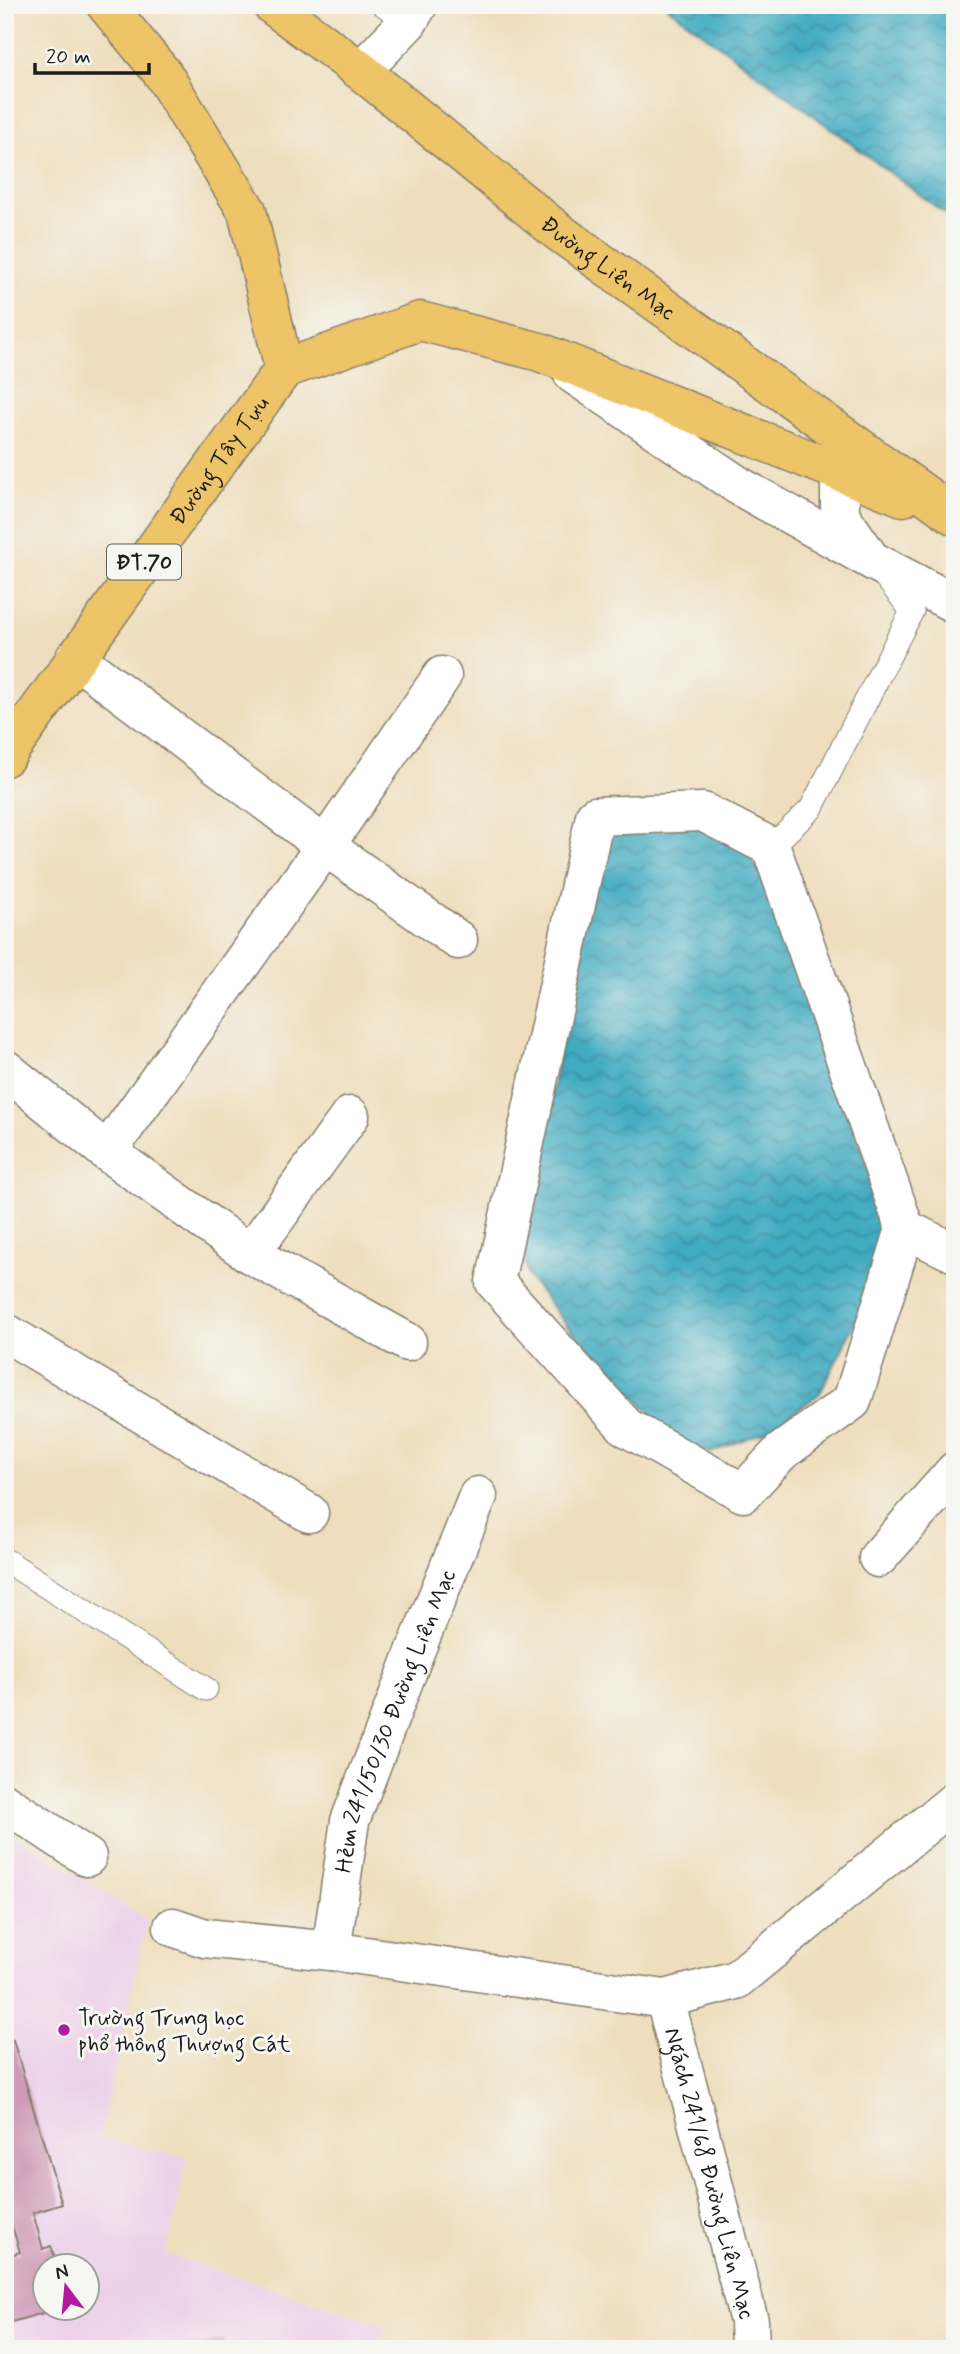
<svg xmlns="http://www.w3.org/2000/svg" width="960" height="2354" viewBox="0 0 960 2354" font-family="Mynerve,sans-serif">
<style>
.built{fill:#edd1e9;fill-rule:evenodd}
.water{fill:url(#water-waves);stroke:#2e646e;stroke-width:2}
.building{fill:#ce9ab6}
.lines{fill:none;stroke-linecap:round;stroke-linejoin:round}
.service-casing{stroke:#857d6c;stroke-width:25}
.minor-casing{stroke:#857d6c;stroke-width:41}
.primary-casing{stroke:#857d6c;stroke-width:41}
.service{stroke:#fff;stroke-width:23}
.minor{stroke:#fff;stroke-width:38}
.primary{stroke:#eec469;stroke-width:38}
.poi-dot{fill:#b5179e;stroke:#f6f6f2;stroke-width:2.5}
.labels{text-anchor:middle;stroke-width:6;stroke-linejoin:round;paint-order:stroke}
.shield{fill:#f6f6f2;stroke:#5d5d5c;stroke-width:2}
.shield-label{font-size:21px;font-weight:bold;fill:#1c1c1c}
.street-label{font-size:23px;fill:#1c1c1c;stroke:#f6f6f2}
.poi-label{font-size:23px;fill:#1c1c1c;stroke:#f6f6f2;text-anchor:start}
</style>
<defs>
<pattern id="water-waves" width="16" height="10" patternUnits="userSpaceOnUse" patternTransform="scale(1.75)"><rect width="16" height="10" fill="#41abc1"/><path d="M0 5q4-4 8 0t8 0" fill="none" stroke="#368a9c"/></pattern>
</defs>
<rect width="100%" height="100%" fill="#f6f6f2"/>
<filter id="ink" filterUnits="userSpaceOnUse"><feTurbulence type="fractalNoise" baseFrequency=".0143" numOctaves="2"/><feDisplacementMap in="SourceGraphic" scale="14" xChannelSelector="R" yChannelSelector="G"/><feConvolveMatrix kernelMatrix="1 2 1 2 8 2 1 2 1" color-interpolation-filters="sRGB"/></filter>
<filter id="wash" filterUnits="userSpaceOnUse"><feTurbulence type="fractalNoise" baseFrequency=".00686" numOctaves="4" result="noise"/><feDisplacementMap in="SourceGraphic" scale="28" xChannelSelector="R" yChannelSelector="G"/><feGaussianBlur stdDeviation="1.57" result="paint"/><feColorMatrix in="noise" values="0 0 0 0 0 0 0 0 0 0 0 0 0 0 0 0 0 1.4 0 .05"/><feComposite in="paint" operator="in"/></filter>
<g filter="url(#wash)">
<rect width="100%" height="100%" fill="#eedebd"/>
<!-- built -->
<path class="built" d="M5,1829l142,91 -47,219 88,19 -22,96 222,72 -11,23h-372zM46,2266h42v42h-42z"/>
<!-- water -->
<path class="water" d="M665,5h284l6,6v210z
M629,825l82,3 37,24 16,28 124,344 -2,38 -66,131 -49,36 -61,24 -38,-17 -103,-108 -41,-52 -5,-25 74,-405z"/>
<g id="blocks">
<!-- building -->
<path class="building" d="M13,2040l49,164 -29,9 10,36 8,-3 7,20h-12v42l10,1 -51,15v-67l15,-5 -15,-49v-161z
M223,2339l3,10h-33v-1z"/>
</g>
</g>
<g filter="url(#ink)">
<use href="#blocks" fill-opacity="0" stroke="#857d6c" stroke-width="2"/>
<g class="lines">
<!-- service casing -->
<g class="service-casing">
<path id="service" d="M384,5l24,17
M771,847l40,-38 101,-198 -30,-38
M5,1560l201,129"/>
</g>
<!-- minor casing -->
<g class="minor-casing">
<g id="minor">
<path d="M361,71l47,-49 10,-17"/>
<path d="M573,374l166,112 134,75 82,43"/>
<path d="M840,471v44l27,39"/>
<path d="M75,658l250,188 133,94"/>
<path d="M703,812l68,35 134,382 -53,172 -71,51 -38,41 -117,-66 -131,-145 100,-466z"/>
<path d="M5,1069l102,83 143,102 100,-138"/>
<path d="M107,1152l218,-306 117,-170"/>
<path d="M905,1229l50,24"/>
<path d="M250,1254l157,88"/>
<path d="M5,1338l3,-4 301,179"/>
<path d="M878,1558l77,-87"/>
<path d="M5,1803l82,54"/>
<path d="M173,1927l32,11 126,13 334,48 71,-19 219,-179"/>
<path id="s1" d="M331,1951l19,-130 65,-169 63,-156"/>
<path id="s2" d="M665,1999l84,322 1,28"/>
</g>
</g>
<!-- primary casing -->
<g class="primary-casing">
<g id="primary">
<path d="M106,5l57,69 84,137 37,158"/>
<path id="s3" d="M272,5l89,66 199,162 395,283"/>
<path d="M284,369l136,-48 120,31 363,145"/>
<path id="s4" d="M5,757l279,-388"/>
</g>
</g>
<!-- service -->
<use href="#service" class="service"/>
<!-- minor -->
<use href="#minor" class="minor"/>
<!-- primary -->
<use href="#primary" class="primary"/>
</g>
</g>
<!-- markers -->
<circle class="poi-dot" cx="64" cy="2030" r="7"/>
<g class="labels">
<!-- shield labels -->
<rect class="shield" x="107" y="544.5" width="74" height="35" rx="5"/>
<g class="shield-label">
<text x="144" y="569">ĐT.70</text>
</g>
<!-- street labels -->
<g class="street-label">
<text dy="8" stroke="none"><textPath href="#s3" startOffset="427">Đường Liên Mạc</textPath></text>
<text dy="8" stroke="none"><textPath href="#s4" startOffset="366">Đường Tây Tựu</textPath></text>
<text dy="8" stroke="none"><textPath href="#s1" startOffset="240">Hẻm 241/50/30 Đường Liên Mạc</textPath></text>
<text dy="8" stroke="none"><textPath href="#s2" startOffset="180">Ngách 241/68 Đường Liên Mạc</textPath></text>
</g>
<!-- poi labels -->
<g class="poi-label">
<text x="78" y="2025">Trường Trung học<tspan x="78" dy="26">phổ thông Thượng Cát</tspan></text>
</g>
</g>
<!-- margin -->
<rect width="960" height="2354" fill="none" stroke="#f6f6f2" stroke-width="28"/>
<!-- north arrow -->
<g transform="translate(66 2287) rotate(344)"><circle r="33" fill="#f6f6f2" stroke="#9f9f9c" stroke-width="2"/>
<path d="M0-5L12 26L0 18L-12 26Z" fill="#b5179e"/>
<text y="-10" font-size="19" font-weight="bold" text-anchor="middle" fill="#1c1c1c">N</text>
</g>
<!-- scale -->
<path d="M35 63v10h114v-10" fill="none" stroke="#1c1c1c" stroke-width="3.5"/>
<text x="46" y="63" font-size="21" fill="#1c1c1c" stroke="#f6f6f2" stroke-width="5" paint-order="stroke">20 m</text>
</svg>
